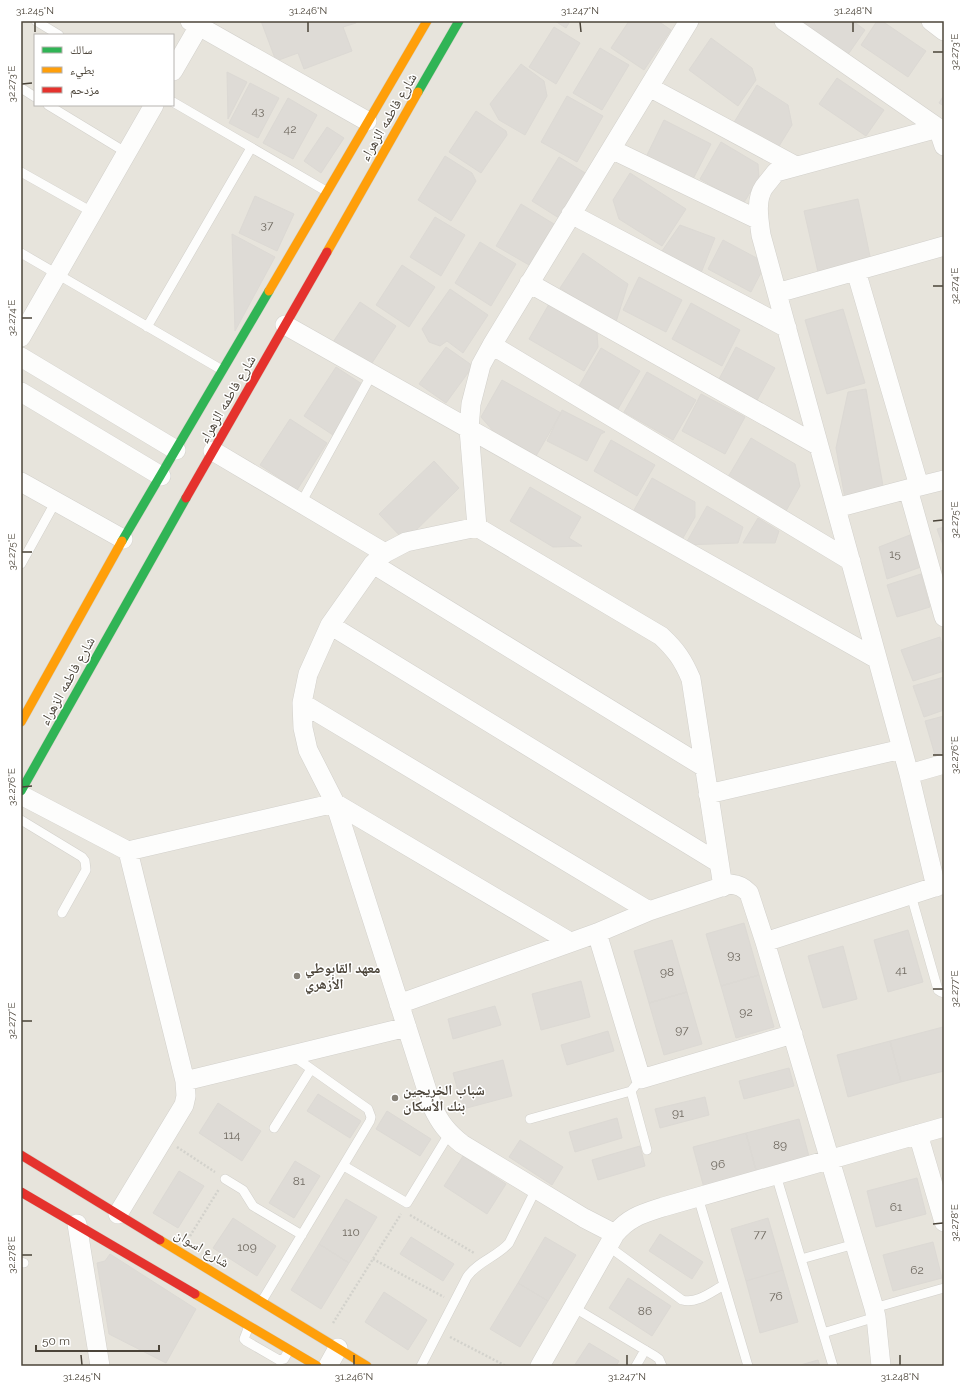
<svg xmlns="http://www.w3.org/2000/svg" width="965" height="1387" viewBox="0 0 965 1387" font-family="Raleway,'Noto Naskh Arabic',sans-serif">
<style>
.residential{fill:#e7e4dc;fill-rule:evenodd}
.building{fill:#dedbd6;stroke:#dcd9d4}
.lines{fill:none;stroke-linecap:round;stroke-linejoin:round}
.lane-casing{stroke:#d2d0cb;stroke-width:10}
.street-casing{stroke:#d2d0cb;stroke-width:20}
.fast-casing{stroke:#d3cfc5;stroke-width:10}
.slow-casing{stroke:#d3cfc5;stroke-width:10}
.jam-casing{stroke:#d3cfc5;stroke-width:10}
.path{stroke:#d3d2cc;stroke-width:2.5;stroke-dasharray:2 2;stroke-linecap:butt}
.lane{stroke:#fdfdfc;stroke-width:9}
.street{stroke:#fdfdfc;stroke-width:19}
.fast{stroke:#30b455;stroke-width:9}
.slow{stroke:#ff9f0a;stroke-width:9}
.jam{stroke:#e5322d;stroke-width:9}
.ticks{fill:none;stroke:#4b4439;stroke-width:1.5}
.poi-dot{fill:#868178;stroke:#fff;stroke-width:1.5}
.labels{text-anchor:middle;stroke-width:3;stroke-linejoin:round;paint-order:stroke}
.number-label{font-size:12px;fill:#706a61}
.street-label{font-size:14px;fill:#4b4439;stroke:#fff}
.poi-label{font-size:14px;font-weight:bold;fill:#4b4439;stroke:#fff;text-anchor:start}
.neatline{fill:none;stroke:#4b4439;stroke-width:1.5}
.ticks-label{font-size:10px;text-anchor:middle;fill:#4b4439}
</style>
<rect width="100%" height="100%" fill="#f4f2ee"/>
<!-- residential -->
<path class="residential" d="M21,21h923v1345h-923zM35,35h138v70h-138z"/>
<!-- building -->
<path class="building" d="M261,21h95v2l-13,4 9,24 -48,18 -6,-16 -22,8z
M555,21h15l-4,7z
M629,21h29l13,9 -27,40 -33,-22z
M802,21h51l12,9 -18,26 -47,-32z
M877,21h5l44,30 -18,26 -47,-32z
M554,27l26,16 -24,41 -27,-17z
M711,38l41,30 4,12 -18,26 -49,-36z
M600,48l29,17 -27,45 -29,-17z
M521,64l23,17 3,15 -22,39 -26,-15 -9,-16z
M227,72l20,10 -19,37z
M837,78l47,32 -18,26 -47,-32z
M250,83l29,15 -21,40 -29,-15z
M757,85l31,20 4,20 -16,26 -43,-27z
M944,95v11l-5,-3z
M567,96l36,20 -26,46 -36,-20z
M288,98l29,17 -24,44 -30,-16z
M476,111l30,20 1,4 -26,38 -32,-21z
M664,120l47,24 -19,37 -46,-24z
M327,127l17,11 -23,35 -17,-12z
M721,142l37,22 1,14 -16,26 -43,-25z
M445,156l27,17 4,8 -25,40 -33,-21z
M559,157l28,17 -28,44 -27,-17z
M630,173l56,36 -24,37 -43,-27 -6,-19z
M255,196l39,18 -17,37 -38,-18z
M858,199l13,62 -53,11 -14,-61z
M521,204l33,20 -25,41 -33,-19z
M435,217l30,18 -24,41 -31,-19z
M680,225l35,13 -16,40 -37,-27z
M232,234l43,23 -40,74z
M723,240l43,23 -15,29 -43,-23z
M480,242l36,22 -25,42 -36,-23z
M583,253l45,31 -13,41 -55,-37z
M402,265l33,22 -26,40 -33,-22z
M639,277l43,23 -16,32 -43,-22z
M450,289l38,26 -25,38 -16,-12 -7,5 -11,-4 -7,-13z
M360,302l36,24 -26,40 -37,-24z
M691,303l49,27 -18,36 -50,-27z
M549,304l48,29 1,14 -14,24 -55,-32z
M843,309l22,74 -38,11 -22,-74z
M446,347l27,19 -27,37 -27,-19z
M736,347l39,21 -19,34 -38,-21z
M601,348l39,23 -22,38 -39,-23z
M336,367l29,19 -32,49 -29,-19z
M647,372l49,28 -23,40 -49,-28z
M502,380l59,33 -25,43 -42,-24 -13,-15z
M866,389l20,114 -39,7 -11,-62 12,-56z
M701,394l44,23 -20,37 -43,-23z
M562,410l43,22 -4,2 -14,27 -40,-20z
M290,419l37,24 -30,47 -37,-25z
M751,438l44,26 5,22 -14,25 -58,-34z
M611,440l44,25 -18,31 -43,-25z
M434,461l25,27 -54,53 -26,-27z
M652,478l43,24v15l-16,28 -49,-28z
M530,487l51,30 -12,21 13,8 -29,1 -43,-26z
M707,506l36,21 -5,16 -53,2z
M758,518l21,13 -4,12h-32z
M944,527v21l-7,-19z
M910,535l11,32 -34,12 -8,-32z
M921,574l9,33 -33,10 -10,-32z
M940,637l4,15v19l-31,10 -12,-31z
M944,677v33l-20,7 -11,-31z
M944,716v36l-9,3 -10,-34z
M744,923l15,52 -38,11 -15,-52z
M908,930l15,52 -35,10 -14,-52z
M672,940l15,52 -38,11 -15,-52z
M843,946l14,53 -34,9 -15,-52z
M759,975l15,52 -38,11 -15,-52z
M581,981l9,36 -49,13 -9,-36z
M687,992l15,52 -38,11 -15,-52z
M495,1006l6,19 -48,14 -5,-20z
M943,1027l1,44 -43,11 -11,-41z
M608,1031l6,20 -47,14 -6,-20z
M890,1041l11,41 -53,15 -11,-42z
M503,1060l9,36 -49,13 -10,-36z
M789,1068l5,18 -50,13 -5,-18z
M318,1094l43,27 -11,17 -43,-27z
M705,1097l4,18 -49,13 -5,-19z
M218,1103l43,28 -19,30 -43,-28z
M387,1111l44,28 -11,17 -44,-27z
M617,1118l5,20 -47,14 -6,-20z
M799,1119l11,41 -53,14 -11,-41z
M746,1133l11,41 -53,14 -11,-41z
M520,1140l43,27 -11,18 -43,-28z
M640,1146l5,20 -47,14 -6,-20z
M463,1156l43,28 -19,30 -43,-28z
M295,1161l25,15 -26,42 -25,-15z
M179,1171l25,15 -26,42 -25,-15z
M917,1178l9,36 -50,13 -9,-36z
M346,1199l31,18 -28,46 -30,-19z
M233,1218l43,28 -19,30 -44,-28z
M768,1218l15,52 -37,11 -15,-52z
M660,1234l43,28 -11,17 -43,-28z
M411,1237l43,27 -11,17 -43,-27z
M545,1237l31,18 -28,46 -30,-18z
M933,1242l9,36 -49,13 -10,-36z
M319,1244l30,19 -28,46 -30,-19z
M110,1254l86,55 -30,54 -57,-29 -12,-71 8,-2z
M783,1270l15,52 -38,11 -14,-52z
M628,1278l43,28 -19,30 -43,-28z
M518,1283l30,18 -28,46 -30,-18z
M384,1292l43,28 -19,30 -43,-28z
M589,1343l30,18 -3,5h-42z
M818,1360l2,6h-23z"/>
<g class="lines">
<!-- lane casing -->
<g class="lane-casing">
<path id="lane" d="M36,21l23,14
M21,88l14,9
M173,102l153,89
M48,105l79,48
M21,172l71,40
M21,253l201,117
M147,327l104,-179
M301,503l71,-129
M21,564l35,-63
M21,820l61,37 3,4 1,9 -24,43
M911,895l27,95 3,2 3,1
M635,1086l-4,5 16,59
M530,1119l101,-28
M274,1128l37,-59
M344,1166l63,37 42,-69
M776,1175l57,191
M225,1179l18,11 10,16 49,29
M698,1197l50,169
M608,1246l74,54c15,4 29,-8 42,-15
M801,1259l54,-15
M21,1262l3,1
M262,1301l108,-180 1,-4 -3,-8 -75,-53
M573,1307l82,49 4,3 3,7
M874,1308l70,-20
M249,1326l-5,13 2,2 33,19 5,-1 5,-9
M823,1333l53,-16
M421,1366l46,-89c11,-16 30,-20 42,-34l27,-54
M636,1366l9,-16"/>
</g>
<!-- street casing -->
<g class="street-casing">
<path id="street" d="M190,21l177,100
M784,21l160,111
M931,21l13,10
M173,71l26,-45
M649,87l147,79
M611,149l148,71
M571,214l216,114
M856,271l63,215
M529,283l290,163
M777,293l167,-47
M285,325l592,334
M21,337l133,-232
M492,345l359,216
M21,357l155,93
M21,392l140,84
M213,451l172,102
M21,482l102,57
M908,489l36,128
M836,508l72,-19 36,-9
M477,527l-8,-98 2,-25 10,-39 11,-20 197,-324
M373,564l331,203
M330,625l389,238
M302,703l347,208
M909,774l35,-10
M708,794l194,-45
M21,795l107,56 57,230 1,15 -2,9 -66,109
M128,851l207,-48 235,139
M936,887l-27,-113 -148,-539c-2,-15 -6,-35 3,-48 4,-5 8,-10 12,-15l162,-44 6,18
M597,933l44,146 152,-45
M765,942l179,-58
M399,1004l198,-71 52,-22 81,-27c9,1 13,3 19,9l16,49 109,366 2,9 5,49
M185,1081l222,-54
M918,1134l26,88
M77,1224l23,142
M615,1234l-31,-16 -122,-74c-15,-12 -22,-21 -30,-38l-97,-303 -27,-53 -5,-22 -1,-25 6,-29 22,-49 43,-61 12,-11 21,-11 71,-15 184,109c15,14 22,24 30,43l32,208
M328,1366l10,-18
M540,1366l75,-132c14,-17 27,-20 48,-27l281,-80"/>
</g>
<!-- fast casing -->
<g class="fast-casing">
<path id="fast" d="M418,92l41,-71
M122,541l147,-250
M21,791l165,-293"/>
</g>
<!-- slow casing -->
<g class="slow-casing">
<path id="slow" d="M327,252l91,-160
M269,291l158,-270
M21,722l101,-181
M160,1240l207,126
M195,1294l122,72"/>
</g>
<!-- jam casing -->
<g class="jam-casing">
<path id="jam" d="M186,498l141,-246
M21,1155l139,85
M21,1192l174,102"/>
</g>
<!-- path -->
<path class="path" d="M177,1147l38,25
M410,1215l64,38
M190,1236l29,-47
M373,1259l71,38
M333,1323l68,-109
M450,1337l56,29"/>
<!-- lane -->
<use href="#lane" class="lane"/>
<!-- street -->
<use href="#street" class="street"/>
<!-- fast -->
<use href="#fast" class="fast"/>
<!-- slow -->
<use href="#slow" class="slow"/>
<!-- jam -->
<use href="#jam" class="jam"/>
</g>
<!-- ticks -->
<path class="ticks" d="M35,22v10M308,22v10M580,22l1,10M853,22v10M933,52h10M22,84l10,-1M933,286h10M22,318h10M933,521l10,-1M22,552h10M933,755h10M22,787l10,-1M933,989h10M22,1021h10M933,1224l10,-1M22,1255h10M81,1355l1,10M354,1355v10M627,1355v10M900,1355v10"/>
<!-- markers -->
<g class="poi-dot">
<circle cx="297" cy="976" r="4"/>
<circle cx="395" cy="1098" r="4"/>
</g>
<g class="labels">
<!-- number labels -->
<g class="number-label">
<text x="258" y="115">43</text>
<text x="290" y="133">42</text>
<text x="267" y="229">37</text>
<text x="895" y="558">15</text>
<text x="734" y="959">93</text>
<text x="901" y="974">41</text>
<text x="667" y="976">98</text>
<text x="746" y="1016">92</text>
<text x="682" y="1034">97</text>
<text x="678" y="1117">91</text>
<text x="232" y="1139">114</text>
<text x="780" y="1149">89</text>
<text x="718" y="1168">96</text>
<text x="299" y="1185">81</text>
<text x="896" y="1211">61</text>
<text x="351" y="1236">110</text>
<text x="760" y="1238">77</text>
<text x="247" y="1251">109</text>
<text x="917" y="1274">62</text>
<text x="776" y="1300">76</text>
<text x="645" y="1315">86</text>
</g>
<!-- street labels -->
<g class="street-label">
<text transform="translate(388 117) rotate(-60)" y="5">شارع فاطمه الزهراء</text>
<text transform="translate(227 399) rotate(-60)" y="5">شارع فاطمه الزهراء</text>
<text transform="translate(67 681) rotate(-61)" y="5">شارع فاطمه الزهراء</text>
<text transform="translate(202 1248) rotate(31)" y="5">شارع اسوان</text>
</g>
<!-- poi labels -->
<g class="poi-label">
<text x="305" y="973">معهد القابوطي<tspan x="305" dy="16">الأزهري</tspan></text>
<text x="403" y="1095">شباب الخريجين<tspan x="403" dy="16">بنك الأسكان</tspan></text>
</g>
</g>
<!-- border -->
<rect width="965" height="1387" fill="none" stroke="#ffffff" stroke-width="44"/>
<!-- legend -->
<rect x="34" y="34" width="140" height="72" fill="#ffffff" stroke="#b7b4b0"/>
<rect x="42" y="47" width="20" height="6" fill="#30b455" stroke="#b7b4b0"/>
<text x="70" y="54" font-size="12" fill="#4b4439">سالك</text>
<rect x="42" y="67" width="20" height="6" fill="#ff9f0a" stroke="#b7b4b0"/>
<text x="70" y="74" font-size="12" fill="#4b4439">بطيء</text>
<rect x="42" y="87" width="20" height="6" fill="#e5322d" stroke="#b7b4b0"/>
<text x="70" y="94" font-size="12" fill="#4b4439">مزدحم</text>
<!-- scale -->
<path d="M36 1345v6h123v-6" fill="none" stroke="#4b4439" stroke-width="2"/>
<text x="42" y="1345" font-size="12" fill="#4b4439" stroke="#ffffff" stroke-width="3" paint-order="stroke">50 m</text>
<rect x="22" y="22" width="921" height="1343" class="neatline"/>
<g class="ticks-label">
<text x="35" y="14">31.245°N</text>
<text x="308" y="14">31.246°N</text>
<text x="580" y="14">31.247°N</text>
<text x="853" y="14">31.248°N</text>
<text transform="translate(954 52) rotate(-90)" y="4">32.273°E</text>
<text transform="translate(11 84) rotate(-90)" y="4">32.273°E</text>
<text transform="translate(954 286) rotate(-90)" y="4">32.274°E</text>
<text transform="translate(11 318) rotate(-90)" y="4">32.274°E</text>
<text transform="translate(954 520) rotate(-90)" y="4">32.275°E</text>
<text transform="translate(11 552) rotate(-90)" y="4">32.275°E</text>
<text transform="translate(954 755) rotate(-90)" y="4">32.276°E</text>
<text transform="translate(11 787) rotate(-90)" y="4">32.276°E</text>
<text transform="translate(954 989) rotate(-90)" y="4">32.277°E</text>
<text transform="translate(11 1021) rotate(-90)" y="4">32.277°E</text>
<text transform="translate(954 1223) rotate(-90)" y="4">32.278°E</text>
<text transform="translate(11 1255) rotate(-90)" y="4">32.278°E</text>
<text x="82" y="1380">31.245°N</text>
<text x="354" y="1380">31.246°N</text>
<text x="627" y="1380">31.247°N</text>
<text x="900" y="1380">31.248°N</text>
</g>
</svg>
